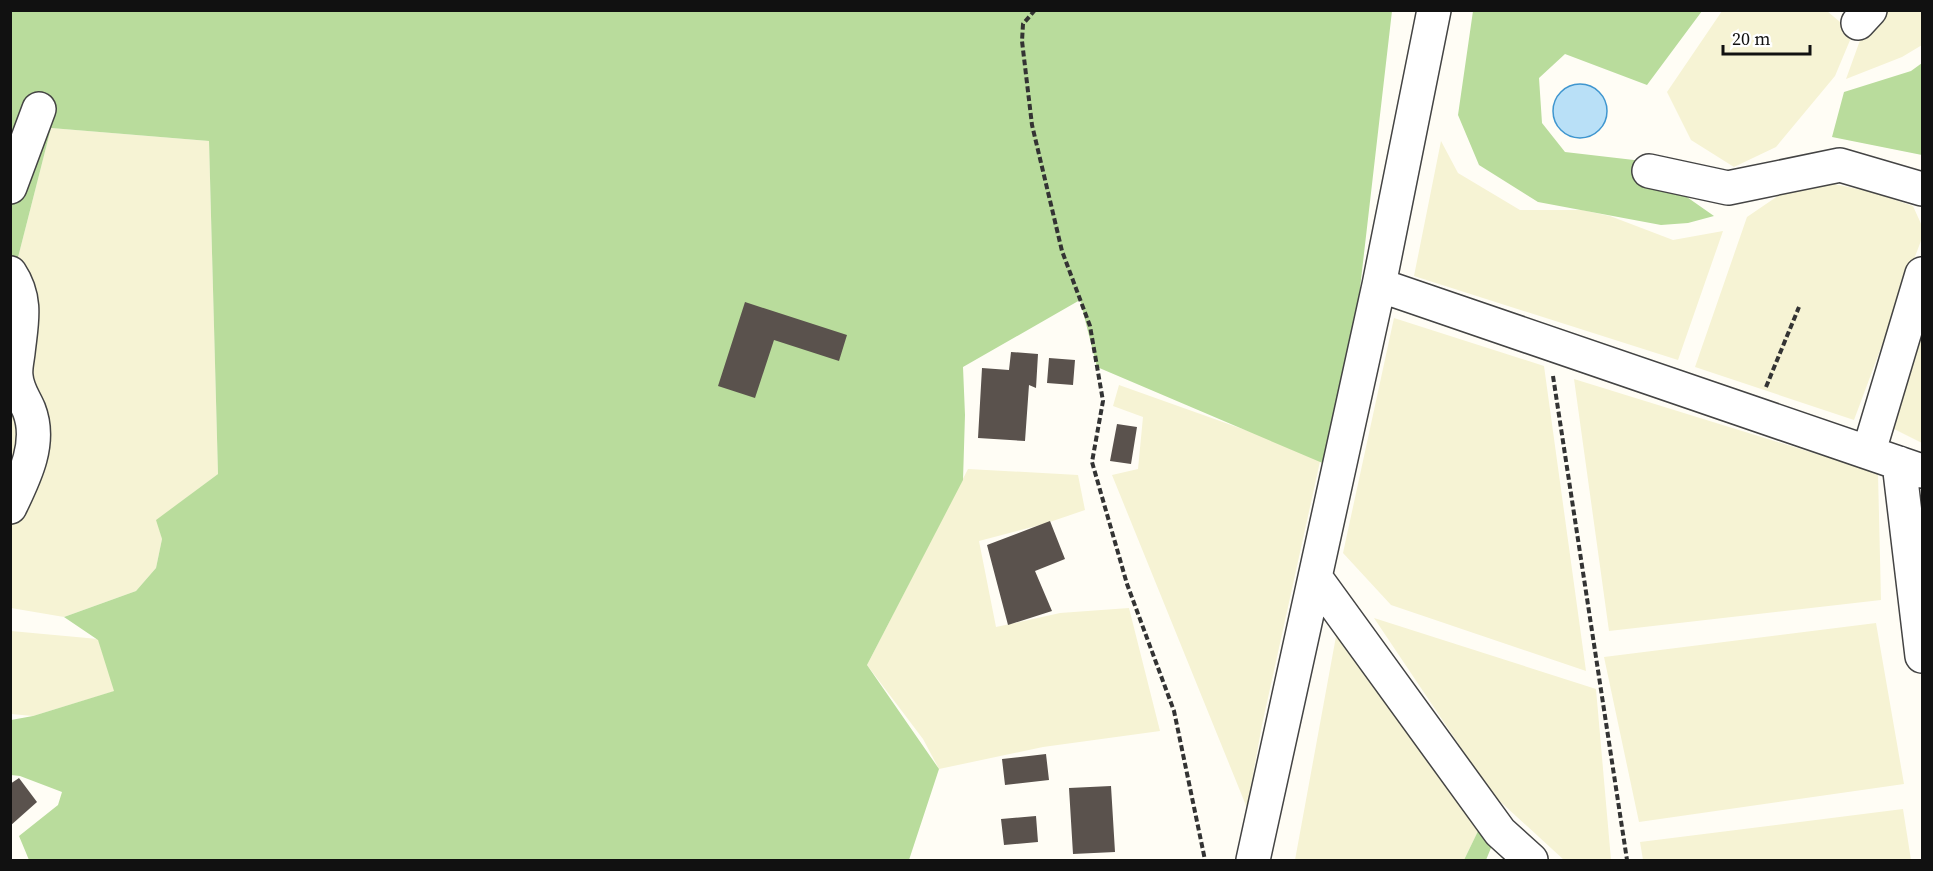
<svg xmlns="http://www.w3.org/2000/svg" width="1933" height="871" viewBox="0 0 1933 871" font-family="'Source Serif 4',serif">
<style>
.farmland{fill:#f6f3d4}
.forest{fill:#b9dc9c}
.water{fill:#b9e0f7;stroke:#3f96cf;stroke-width:1.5}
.building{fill:#5a524d}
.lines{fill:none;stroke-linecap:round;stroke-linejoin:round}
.minor-casing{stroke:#444;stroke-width:36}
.path{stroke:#333;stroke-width:4;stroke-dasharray:6 3;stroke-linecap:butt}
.minor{stroke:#fff;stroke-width:33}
</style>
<rect width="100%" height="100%" fill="#fffdf5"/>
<!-- farmland -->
<path class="farmland" d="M1722,11h105l26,22 -18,43 -59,71 -42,20 -43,-27 -24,-48z
M1878,11h44v34l-20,12 -56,22 21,-58z
M51,128l158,13 9,333 -61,46 5,19 -6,29 -20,23 -72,26 -53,-9v-323z
M1441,141l17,32 62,37h62l28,6 63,24 50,-9 -45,129 -264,-84z
M1807,176l27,8 38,8 41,14 9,20v12l-68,182 -159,-53 52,-150z
M1394,318l150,48 42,305 -195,-66 -48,-52z
M1922,324v119l-34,-17z
M1574,379l304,94 3,127 -272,31z
M1119,385l202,72 -59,268 -15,83 -135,-333 26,-6 5,-52 -30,-11z
M968,469l110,6 7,35 -41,14 -65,17 17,86 64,-14 69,-5 31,123 -117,16 -104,22 -16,-30 -56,-74z
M1374,618l222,71 15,171h-47l-72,-66z
M1339,620l140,209 -15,31h-169z
M1876,623l28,161 -265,38 -35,-165z
M11,631l87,8 17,52 -82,25 -22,-2z
M1903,809l8,51h-268l-3,-18z"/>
<!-- forest -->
<path class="forest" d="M11,11h1381l-53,459 -242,-103 -17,-67 -117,67 2,48 -2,65 -96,185 72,104 -30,91h-880l-10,-24 39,-31 4,-13 -42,-16 -9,-1v-55l22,-4 81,-25 -16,-51 -34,-23 72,-26 20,-23 6,-29 -6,-19 62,-46 -9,-333 -158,-13 -40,157z
M1473,11h229l-55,74 -82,-31 -26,24 3,45 23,29 69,8 80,56 -26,7 -27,2 -123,-23 -59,-37 -21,-50z
M1922,63v92l-90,-18 12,-45 67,-21z
M1479,829l14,14 -7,17h-22z"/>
<!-- water -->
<path class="water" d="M1553 111a27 27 0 1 1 54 0a27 27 0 1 1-54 0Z"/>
<!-- building -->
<path class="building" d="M745,302l102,33 -8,26 -65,-21 -19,58 -37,-12z
M1011,352l27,2 -2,34 -7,-3 -4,56 -47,-3 4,-70 27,2z
M1049,358l26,2 -2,25 -26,-2z
M1117,424l20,3 -6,37 -21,-3z
M1050,521l15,38 -30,12 17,40 -44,14 -21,-80z
M1046,754l3,26 -44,5 -3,-26z
M19,778l18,24 -27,24v-42z
M1111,786l4,66 -42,2 -4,-66z
M1036,816l2,26 -34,3 -3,-26z"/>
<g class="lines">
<!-- minor casing -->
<g class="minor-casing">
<path id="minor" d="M1858,23l12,-13
M1649,171l79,17 112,-23 82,24
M10,187l29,-78
M10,273c18,27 11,51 8,80 -1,8 -3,16 -2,23 1,14 8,22 13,34 13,33 -5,68 -19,97
M1379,285l543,186
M1869,451l53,-177
M1899,463l23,193
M1315,577l185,255 31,28
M1253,860l126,-575 55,-275"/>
</g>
<!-- path -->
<path class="path" d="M1035,10l-12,14 -1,17 10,84 30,126 28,75 13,75 -11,61 35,122 47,127 31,149
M1553,376l74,484
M1766,387l33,-80"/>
<!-- minor -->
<use href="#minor" class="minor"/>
</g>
<!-- border -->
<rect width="1933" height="871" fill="none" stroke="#111111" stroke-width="24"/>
<!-- scale -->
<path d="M1723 45v9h87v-9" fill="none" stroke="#111111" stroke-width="3"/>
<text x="1732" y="45" font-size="18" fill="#111111" stroke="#ffffff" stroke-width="4.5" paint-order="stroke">20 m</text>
</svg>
